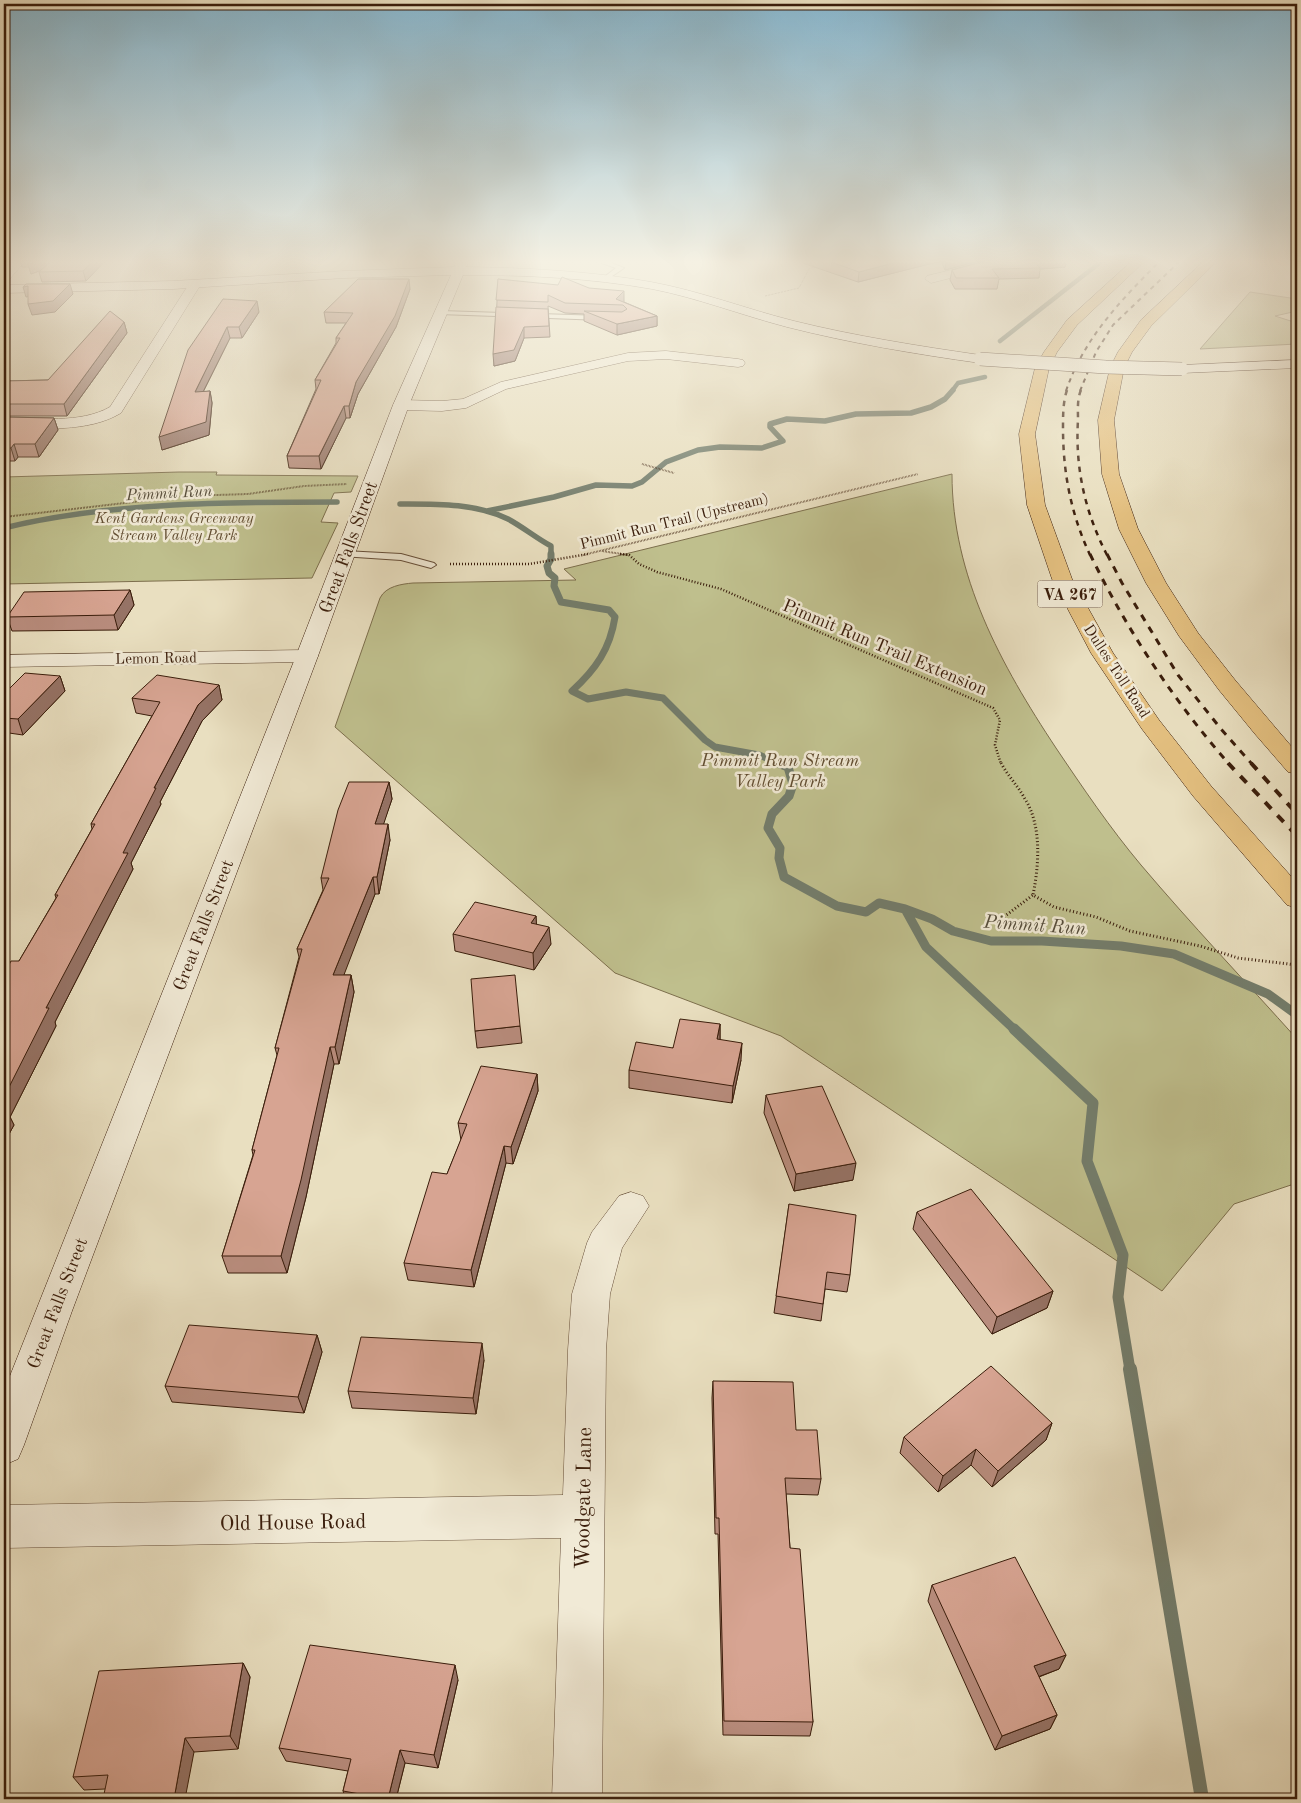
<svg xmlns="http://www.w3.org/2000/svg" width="1301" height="1803" viewBox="0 0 1301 1803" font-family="'Old Standard TT',serif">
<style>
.green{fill:#bfbf8d;stroke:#7c6e4c}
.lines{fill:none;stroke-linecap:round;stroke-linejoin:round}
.stream-far5{stroke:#737d6c;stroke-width:4.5}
.stream-far4{stroke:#737d6c;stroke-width:5.5}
.stream-far3{stroke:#737d6c;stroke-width:7}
.stream-far2{stroke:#737d6c;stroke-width:9}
.stream-far1{stroke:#737d6c;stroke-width:11}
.stream{stroke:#737d6c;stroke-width:14}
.service-casing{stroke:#664e38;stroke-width:2}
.minor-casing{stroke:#664e38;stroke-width:1}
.secondary-casing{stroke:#3a1d0b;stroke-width:1}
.motorway-casing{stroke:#3a1d0b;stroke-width:1}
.path-far3{stroke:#3a1d0b;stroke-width:1;stroke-dasharray:0.5 1;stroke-linecap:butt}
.path-far2{stroke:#3a1d0b;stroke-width:2;stroke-dasharray:0.5 1;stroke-linecap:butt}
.path-far1{stroke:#3a1d0b;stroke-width:2.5;stroke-dasharray:1 2;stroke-linecap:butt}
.path{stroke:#3a1d0b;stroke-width:3;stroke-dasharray:1 2.5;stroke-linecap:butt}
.service{fill:#f1ead6;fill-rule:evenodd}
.minor{fill:#f1ead6;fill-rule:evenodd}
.secondary{fill:#f1ead6;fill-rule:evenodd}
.motorway{fill:#e4c080;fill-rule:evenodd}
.rail-far3{stroke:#3a1d0b;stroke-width:2;stroke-dasharray:4.5 4.5;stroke-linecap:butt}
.rail-far2{stroke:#3a1d0b;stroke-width:2.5;stroke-dasharray:5.5 5.5;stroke-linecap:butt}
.rail-far1{stroke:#3a1d0b;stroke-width:3;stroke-dasharray:7 7;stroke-linecap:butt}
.rail{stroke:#3a1d0b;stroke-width:4;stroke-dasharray:9 9;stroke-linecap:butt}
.secondary-bridge-casing{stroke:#3a1d0b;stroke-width:14;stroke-linecap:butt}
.secondary-bridge{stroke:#f1ead6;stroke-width:13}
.wall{fill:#b98d7e;stroke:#3a1d0b}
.shaded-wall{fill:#967366;stroke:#3a1d0b}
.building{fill:#d7a492;stroke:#3a1d0b}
.labels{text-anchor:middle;stroke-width:5;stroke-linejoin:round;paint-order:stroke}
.far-park-label{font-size:15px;font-style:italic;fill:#624e32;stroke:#f1ead6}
.far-street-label{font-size:15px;fill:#3a1d0b;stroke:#f1ead6}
.far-water-label{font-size:16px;font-style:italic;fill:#564d3b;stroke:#f1ead6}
.shield{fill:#f1ead6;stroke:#715a48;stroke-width:1}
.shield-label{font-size:16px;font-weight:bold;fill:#3a1d0b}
.street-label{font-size:18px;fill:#3a1d0b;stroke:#f1ead6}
.park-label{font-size:18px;font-style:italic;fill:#624e32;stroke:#f1ead6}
.water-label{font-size:19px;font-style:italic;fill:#564d3b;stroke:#f1ead6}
.near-street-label{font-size:21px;fill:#3a1d0b;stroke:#f1ead6}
</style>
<rect width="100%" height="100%" fill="#e9dfc0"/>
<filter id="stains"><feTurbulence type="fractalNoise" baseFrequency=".004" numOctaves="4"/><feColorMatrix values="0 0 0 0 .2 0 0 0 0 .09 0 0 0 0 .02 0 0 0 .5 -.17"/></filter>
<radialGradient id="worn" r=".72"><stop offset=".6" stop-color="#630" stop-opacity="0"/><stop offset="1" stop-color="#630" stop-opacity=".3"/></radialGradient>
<!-- green -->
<path class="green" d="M1250,292l47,7v12l-22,5 22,7v21l-97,5z
M179,472h38l-1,3 142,1 -7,16 -17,1 -13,29 17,1 -26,55 -308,6v-107z
M952,474c0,102 49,191 104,274 27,40 54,80 85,117 50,59 104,116 156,174v144l-63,21 -72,87 -381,-255 -166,-63 -280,-246 45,-129c6,-12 22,-14 33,-15l163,-3 -12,-11z"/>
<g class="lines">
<!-- stream-far5 -->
<path class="stream-far5" d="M1000,341l102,-80
M952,391l6,-8 27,-6"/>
<!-- stream-far4 -->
<path class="stream-far4" d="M400,504c36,0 75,-1 108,15 15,8 28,19 43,27v9
M487,511l67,-14 42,-12 36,1 10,-4 24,-20 32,-12 22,-3 42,1 21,-7 -13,-14v-3l17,-5 38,2 31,-7 55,-1 20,-6 14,-8 8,-9
M4,528c104,-26 226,-26 333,-26"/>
<!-- stream-far3 -->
<path class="stream-far3" d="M551,554v5l-4,7 2,7 6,5 -1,8 7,16 48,8 6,7c-5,32 -19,52 -43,74l16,8 38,-7 37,6 42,42 10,7 44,8 22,9"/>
<!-- stream-far2 -->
<path class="stream-far2" d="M778,763l10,4 5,17 -4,12 -17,18 -4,14 12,20 -1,10 5,19 53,29 29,6 13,-9 26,6 27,10 21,12 38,10h51l79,5 53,8 94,40 29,21
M905,909l21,38 90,84"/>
<!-- stream-far1 -->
<path class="stream-far1" d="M1014,1029l79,74 -6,58 36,94 -5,42 12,73"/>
<!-- stream -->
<path class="stream" d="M1130,1369l72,430"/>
<!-- service casing -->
<g class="service-casing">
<path id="service" d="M606,261l18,7 -19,13 -2,-3 13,-10 -14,-5z
M441,311l162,5 3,2 -3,2 -164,-6v-2z
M344,551l57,3 33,9 2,2 -5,3 -30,-8 -60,-4 -2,-2z"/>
</g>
<!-- minor casing -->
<g class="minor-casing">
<path id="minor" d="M12,261h13l-17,20 -4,1v-11z
M989,261h22l-2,2 -78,20 -6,-4 2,-3z
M195,280l6,4 -80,129c-33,20 -80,15 -117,15v-10c34,0 76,6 106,-11l79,-123z
M666,351l72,8 5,1 2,3 -2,3 -5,1 -72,-8 -38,2 -122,28 -40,19 -24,3 -41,-1 -5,-2 -3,-3 3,-3 5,-2 41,1 21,-2 38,-17 127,-29z
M307,650l8,1 3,5 -3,5 -8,1 -303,5v-12z
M631,1192l12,4 6,10 -27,42 -12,46 -4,56 -4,449h-50l9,-261 -557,10v-43l559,-10 5,-145 4,-56 15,-51 5,-11 27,-36z"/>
</g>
<!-- secondary casing -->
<g class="secondary-casing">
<path id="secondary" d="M457,261h12l-3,6c62,1 124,4 185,15 49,9 95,27 143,39 61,15 124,25 186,34l7,4 -7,4c-65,-9 -130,-20 -193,-36 -46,-12 -89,-29 -135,-38 -62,-11 -126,-14 -189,-14l-54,130 -91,251 -246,655 -48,134 -6,14 -14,6v-74l292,-735 97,-251 58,-130 -107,3 -171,11 -169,4v-8l169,-4 171,-10 110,-4z
M1297,360v8l-115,5 -5,-1 -2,-3 2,-3 5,-1z"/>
</g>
<!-- motorway casing -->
<g class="motorway-casing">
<path id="motorway" d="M1132,261h13l-68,64 -20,27 -8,16 -14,66 10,71 27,74 41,74 46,67 52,66 86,97v25l-10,-3 -94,-109 -51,-67 -51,-76 -39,-74 -25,-74 -8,-71 16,-66 9,-16 23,-32z
M1204,261h13l-66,65 -19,26 -8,16 -10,52 5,54 19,55 28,54 32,50 37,47 62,73v21l-9,-2 -33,-38 -36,-44 -40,-54 -33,-53 -27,-54 -17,-55 -4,-54 12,-52 8,-16 23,-32z"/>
</g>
<!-- path-far3 -->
<path class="path-far3" d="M765,296l34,-8 10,-19 7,-3"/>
<!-- path-far2 -->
<path class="path-far2" d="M642,464l32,9
M4,517l181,-21 63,-2 56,-8 43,-2
M602,551l26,4
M583,555l335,-81"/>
<!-- path-far1 -->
<path class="path-far1" d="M620,554l9,1 10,9 18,8 64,17 272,119 7,12 -5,25 6,19
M450,564h79l59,-10"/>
<!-- path -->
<path class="path" d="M1001,763c7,13 17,23 24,36 17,27 14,66 8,96l21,12 42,10 34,14 70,15 38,12 59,7
M1001,919l32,-24"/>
<!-- service -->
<use href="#service" class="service"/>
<!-- minor -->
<use href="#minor" class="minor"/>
<!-- secondary -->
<use href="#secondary" class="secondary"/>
<!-- motorway -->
<use href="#motorway" class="motorway"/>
<!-- rail-far3 -->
<path class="rail-far3" d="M1066,391c18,-53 55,-91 94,-130
M1080,391l16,-39 17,-27 67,-64"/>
<!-- rail-far2 -->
<path class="rail-far2" d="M1067,390c-4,12 -4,25 -4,38 0,45 8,86 27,127
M1081,390c-4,9 -3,20 -3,30 -3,48 7,92 29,135"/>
<!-- rail-far1 -->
<path class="rail-far1" d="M1090,554c36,75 84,147 139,210
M1107,554l15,29 56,92 43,54 31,35"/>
<!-- rail -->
<path class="rail" d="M1228,763l69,73
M1251,763l46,51"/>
<!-- secondary-bridge casing -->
<g class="secondary-bridge-casing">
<path id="secondary-bridge" d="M980,359l126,8 76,2"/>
</g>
<!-- secondary-bridge -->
<use href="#secondary-bridge" class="secondary-bridge"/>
</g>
<!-- wall -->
<path class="wall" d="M20,261h85l-19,20 -44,1 -3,-10 3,-2 -11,4 -2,-7h-7z
M797,261h182l-34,9 -4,-9 -83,21z
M985,261h81l-1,6 -25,2 -1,9 -40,1 -2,10h-42l-5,-9 2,-10z
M498,279l126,23 33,14v10l-40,9 -33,-14v-7l-19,-1 -17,-7 2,31 -26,1 -9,23 -21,5z
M410,289l-14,38 -38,67 -8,24h-4l-25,51 -32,-1 -2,-12 29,-67 -1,-9 21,-37v-5l10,-15h-20l-2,-11z
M223,299l36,13 -17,26h-12l-27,54 7,-1 2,12 -3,32 -47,15z
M124,322l3,11 -60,83h-63v-35l44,-1z
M4,417l50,1 4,12 -19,27h-21l-3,4h-11z
M130,590l4,15 -16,25 -106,1 -5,-14z
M60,676l5,15 -42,44 -14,-2 -5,7v-46z
M219,685l3,15 -20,21 -42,81 1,2 -30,59 2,6 -78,153 1,4 -46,91 4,8 -10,18v-169l15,-13 37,-63 -1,-3 37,-66 -1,-5 61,-108 -16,-3 -4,-15z
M389,782l3,17 -9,25 7,16 -11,54h-4l-32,81h8l3,17 -15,72h-5l-28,133 -19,76h-59l-6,-17 31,-101 -1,-5 25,-95 -2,-7 24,-91 -2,-8 26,-59 -2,-12z
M536,916v8l15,20 -17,26 -79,-19 -2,-17z
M720,1024v15l21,21 -9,43 -103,-15v-18z
M520,1026l2,17 -45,5 -2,-17z
M537,1074l1,17 -25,73 -7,-1 -32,124 -66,-7 -4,-17 43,-89 14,-34 -3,-17z
M766,1095l87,85 -59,11 -30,-78z
M789,1204l61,71 -3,17 -22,-3 -4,32 -47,-8z
M917,1212l136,79 -6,17 -55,26 -79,-105z
M317,1335l5,17 -18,61 -132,-11 -7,-16z
M484,1360l-8,54 -124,-6 -4,-17z
M713,1381l83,49 25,49 -3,16 -32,-1 4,54 23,174 -3,14 -87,-1 -5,-201h-3l-3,-136z
M1052,1423l-6,17 -54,47 -21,-22 -33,27 -38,-39 4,-16z
M932,1585l134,70 -7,14 -20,8 18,38 -7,14 -55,21 -67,-149z
M243,1663l7,14 -12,72 -44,3 -89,37 -21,1 -11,-13z
M458,1680l-20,88 -33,-5 -9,36h-50l-3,-8 5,-20 -62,-10 -7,-13z"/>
<!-- shaded-wall -->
<path class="shaded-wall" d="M4,261h6l-5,6z
M36,261h27v1l-32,12 -3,-10z
M93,261h12l-19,20 -3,-10z
M901,261h40l-83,21 1,-10z
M946,261h33l-34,9z
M1031,261h35l-1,6 -25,2v-1z
M409,279l1,10 -14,38 -38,67 -8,24 -1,-12 7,-24z
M70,284l3,10 -18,18 -23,3 -4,-11z
M28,286l3,10 -5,1 -3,-10z
M624,291v11l-3,3 -5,-6z
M257,301l2,11 -17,26 -3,-11z
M657,316v10l-40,9v-11z
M124,322l3,11 -60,83 -3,-12z
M227,327l3,11 -33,66 -2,-12z
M524,327v11l-9,23 -21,5 -1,-12z
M210,391l2,12 -3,32 -47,15 -3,-13z
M344,406l2,12 -25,51 -2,-13z
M54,418l4,12 -19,27 -4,-13z
M14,444l4,13 -3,4 -4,-13z
M130,590l4,15 -16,25 -4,-15z
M60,676l5,15 -42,44 -5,-16z
M219,685l3,15 -20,21 -42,81 1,2 -30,59 2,6 -78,153 1,4 -46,91 4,8 -10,18v-46l42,-89 108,-220 44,-83z
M4,720l5,13 -5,7z
M389,782l3,17 -14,42 -3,-17z
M388,824l2,16 -11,54 -2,-17z
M373,877l2,17 -38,99 -4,-18z
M536,916l1,17 -6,-10z
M549,927l2,17 -17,26 -1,-17z
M351,975l3,17 -15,72 -4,-17z
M720,1024v17l-3,-2z
M742,1043l-1,17 -9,43 1,-17z
M330,1047l4,17 -28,133 -19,76 -6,-17z
M537,1074l1,17 -25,73 -2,-17z
M504,1146l2,17 -32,124 -3,-17z
M856,1163l-3,17 -59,11 2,-17z
M1053,1291l-6,17 -55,26 5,-17z
M317,1335l5,17 -18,61 -6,-16z
M482,1343l2,17 -8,54 -3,-16z
M1052,1423l-6,17 -54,47 6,-16z
M976,1449l-5,16 -33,27 5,-16z
M1066,1655l-7,14 -32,12 7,-15z
M243,1663l7,14 -12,72 -8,-13z
M455,1665l3,15 -20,88 -4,-13z
M1057,1715l-7,14 -55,21 7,-14z
M185,1738l9,14 -9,47h-11z
M400,1750l5,13 -9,36h-8z"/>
<!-- building -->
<path class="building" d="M28,261h8l-8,3z
M51,261h42l-10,10 -44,1z
M828,261h73l-42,11z
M985,261h48l7,7 -48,1 7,9h-43l-4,-8z
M562,277l27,11 35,3 -8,8 41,17 -40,8 -33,-13 38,1 5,-3 -4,-4 -58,-2 -17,-8v7l-52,-2 2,-21 60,6z
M358,279h51l-14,37 -39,66 -7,24h-5l-25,50h-32l34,-76h-6l25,-42h-4l17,-25 -29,-1z
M26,284h44l-17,17 -25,3v-18l-5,1z
M223,299l34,2 -18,26h-12l-32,65 15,-1 -4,31 -47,15 29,-87z
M496,307l52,2 1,17 -25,1 -10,23 -21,4z
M110,311l14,11 -60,82h-60v-23l44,-1z
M4,417l50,1 -19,26h-21l-3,4h-7z
M130,590l-16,25 -107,2 17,-25z
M25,673l35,3 -42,43 -14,-1v-24z
M157,675l62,10 -21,20 -44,83h2l-33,65h5l-82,155h3l-45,89v-123l7,-13h8l39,-66h-3l40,-71h-4l69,-122 -28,-4z
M349,782h40l-14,42h13l-11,53h-4l-40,98h18l-16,72h-5l-29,133 -20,76h-59l33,-106h-3l27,-102h-4l27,-99h-5l32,-71h-8l17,-68z
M475,902l61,14 -5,7 18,4 -16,26 -80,-19z
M515,975l5,51 -45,5 -4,-52z
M680,1019l40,5 -3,15 25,4 -9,43 -104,-16 7,-28 37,6z
M481,1066l56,8 -26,73 -7,-1 -33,124 -67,-7 28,-91 15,2 20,-50 -9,-1z
M822,1086l34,77 -60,11 -30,-79z
M971,1189l82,102 -56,26 -80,-105z
M789,1204l67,11 -6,60 -23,-3 -4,32 -47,-8z
M189,1325l128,10 -19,62 -133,-11z
M361,1337l121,6 -9,55 -125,-7z
M991,1366l61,57 -54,48 -22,-22 -33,27 -39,-39z
M713,1381l80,1 3,48h21l4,49 -36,-1 5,70 10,1 13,173 -89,-1 -5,-203h-3z
M1015,1557l51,98 -32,11 23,49 -55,21 -70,-151z
M310,1645l145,20 -21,90 -34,-5 -12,49 -45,-8 8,-32 -72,-11z
M243,1663l-13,73 -45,2 -11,61h-71l5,-24 -35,2 26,-106z"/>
<!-- sky -->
<linearGradient id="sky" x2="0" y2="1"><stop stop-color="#88b8d0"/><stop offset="0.51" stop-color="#f5f1e3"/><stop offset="1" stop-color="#f5f1e3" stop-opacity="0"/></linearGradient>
<rect width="1301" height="514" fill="url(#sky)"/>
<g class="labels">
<!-- far-park labels -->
<g class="far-park-label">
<text x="174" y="523">Kent Gardens Greenway<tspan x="174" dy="17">Stream Valley Park</tspan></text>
</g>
<!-- far-street labels -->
<g class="far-street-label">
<text transform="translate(674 521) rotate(-14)" y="5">Pimmit Run Trail (Upstream)</text>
<text transform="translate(156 658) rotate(-1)" y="5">Lemon Road</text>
<text transform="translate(1117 671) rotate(57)" y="5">Dulles Toll Road</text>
</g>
<!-- far-water labels -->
<g class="far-water-label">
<text transform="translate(169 492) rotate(-3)" y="6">Pimmit Run</text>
</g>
<!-- shield labels -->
<rect class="shield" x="1037.5" y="580.5" width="65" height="27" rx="4"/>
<g class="shield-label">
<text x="1070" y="600">VA 267</text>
</g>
<!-- street labels -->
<g class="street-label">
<text transform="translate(348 547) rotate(-70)" y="6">Great Falls Street</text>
<text transform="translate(885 647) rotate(23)" y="6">Pimmit Run Trail Extension</text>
<text transform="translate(203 925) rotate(-69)" y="6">Great Falls Street</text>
<text transform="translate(57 1303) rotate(-69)" y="6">Great Falls Street</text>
</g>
<!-- park labels -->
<g class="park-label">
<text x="780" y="766">Pimmit Run Stream<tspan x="780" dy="21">Valley Park</tspan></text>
</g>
<!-- water labels -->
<g class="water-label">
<text transform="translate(1035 924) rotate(4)" y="7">Pimmit Run</text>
</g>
<!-- near-street labels -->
<g class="near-street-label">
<text transform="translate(583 1498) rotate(-89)" y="7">Woodgate Lane</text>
<text transform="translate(293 1522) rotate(-1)" y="7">Old House Road</text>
</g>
</g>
<!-- margin -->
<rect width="1301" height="1803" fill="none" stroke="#e9dfc0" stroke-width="20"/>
<rect x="5" y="5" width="1291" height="1793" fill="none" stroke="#3a1d0b" stroke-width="2.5"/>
<rect x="10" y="10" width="1281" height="1783" fill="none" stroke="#3a1d0b"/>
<rect width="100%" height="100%" filter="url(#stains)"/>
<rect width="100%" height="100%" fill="url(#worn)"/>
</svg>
